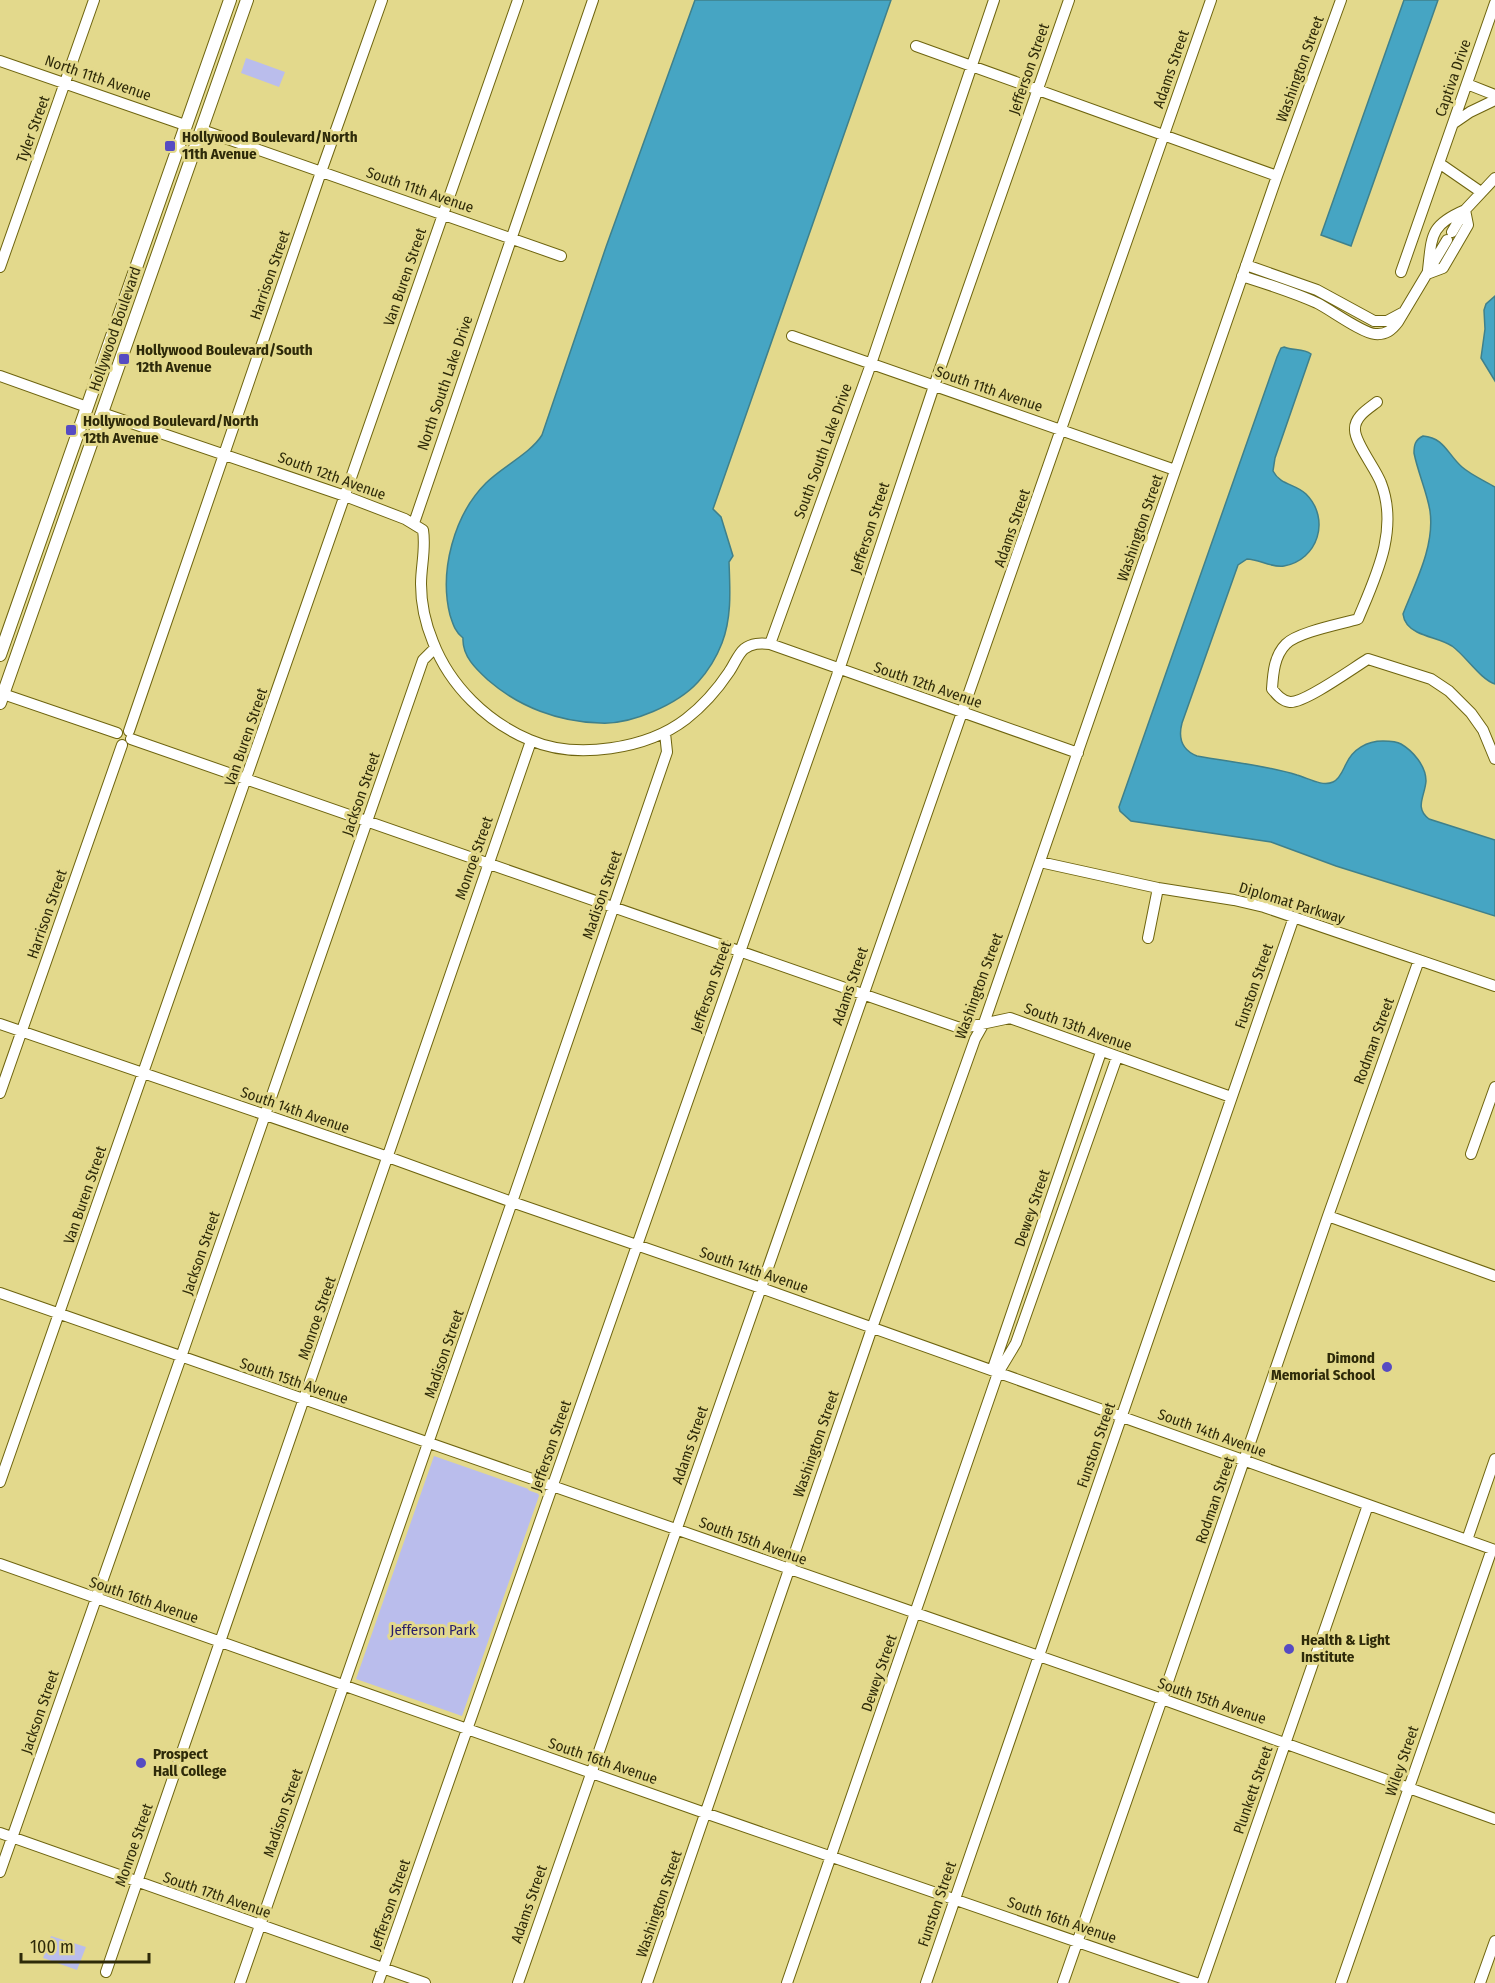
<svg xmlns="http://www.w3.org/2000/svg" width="1495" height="1983" viewBox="0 0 1495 1983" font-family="'Fira Sans Condensed',sans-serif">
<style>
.green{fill:#babdec}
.water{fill:#46a5c3;stroke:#3f808b;stroke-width:1.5}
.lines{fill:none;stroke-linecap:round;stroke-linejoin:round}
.minor-casing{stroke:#6e640f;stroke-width:12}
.major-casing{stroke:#6e640f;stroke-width:14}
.minor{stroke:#fff;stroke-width:10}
.major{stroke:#fff;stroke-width:12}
.poi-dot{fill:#564bc2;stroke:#e3d98c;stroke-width:2}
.labels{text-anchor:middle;stroke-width:6;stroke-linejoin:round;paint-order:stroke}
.street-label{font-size:15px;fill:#2e2a09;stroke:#e3d98c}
.poi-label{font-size:15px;font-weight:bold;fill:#2e2a09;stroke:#e3d98c;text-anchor:start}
.park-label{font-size:15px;fill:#281d6b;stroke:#e3d98c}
</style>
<rect width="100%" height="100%" fill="#e3d98c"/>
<!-- green -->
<path class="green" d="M246,58l39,14 -6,15 -38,-14z
M434,1456l106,37 -78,223 -106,-37z
M51,1936l35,11 -9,23 -34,-12z"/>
<!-- water -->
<path class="water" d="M695,0h196l-178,509 8,8 12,39 -4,6c1,27 3,55 -7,81 -5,13 -14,28 -24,39 -20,22 -67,43 -98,41 -41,-1 -81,-16 -112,-43 -12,-11 -26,-24 -25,-42 -8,-6 -10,-14 -13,-23 -11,-44 4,-100 36,-132 16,-16 45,-30 56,-48l64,-188z
M1404,0h34l-87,246 -30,-11z
M1495,296v85l-14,-23 4,-29 -1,-19 2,-6z
M1284,347c9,4 19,1 27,7l-36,104 -2,13c7,14 23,13 33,23 25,25 12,66 -22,72 -13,2 -25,-7 -37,-7l-9,6 -56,158c-4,15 0,27 15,33 33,6 68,9 100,19 11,3 25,12 36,7 7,-3 10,-12 13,-18 7,-15 21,-23 37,-23 6,0 13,0 18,3 12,7 25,22 25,37 -1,15 -12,27 3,38l66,21v76l-159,-50 -65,-24 -140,-21 -11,-10 -1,-4 158,-450 4,-9z
M1423,436c22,2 24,18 39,31 9,8 23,14 33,20v197c-15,-5 -29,-28 -43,-38 -11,-7 -23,-8 -35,-14 -8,-4 -13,-9 -14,-18 12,-31 32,-68 27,-103 -3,-19 -12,-38 -16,-58 0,-8 1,-13 9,-17z"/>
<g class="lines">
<!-- minor casing -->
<g class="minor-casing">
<path id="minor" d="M916,46l361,130
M0,61l185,64
M1467,84l28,11
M1454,123l16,-11 25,-12
M202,130l359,126
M1439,163l42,29
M1452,232l13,-22 30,-32
M1246,265l71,25 57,31h13l15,-8
M0,267l94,-267
M1428,270c4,-35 2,-45 37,-60
M1401,272l94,-269
M1427,274l16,-6 21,-36 4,-7 -3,-15
M1242,276c25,8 51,16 75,27 14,7 45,30 58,31 11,1 17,-4 23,-12l49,-82
M792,336l383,134
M0,376l87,31
M1377,402c-9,7 -23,15 -22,28 0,13 21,39 26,53 18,47 -5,93 -23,136 -17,5 -60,13 -72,25 -12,12 -13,30 -14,45 5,6 10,12 18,13 15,1 63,-34 78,-43l63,20 18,12 22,22 12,17 12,29
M102,413l243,83 60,23 18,11c3,19 -2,36 -2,54 0,19 5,41 12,58 17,44 54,80 97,98 46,20 117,9 156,-21 18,-14 31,-29 43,-47 5,-7 9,-18 15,-23 8,-6 16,-6 26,-5l308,109
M414,523l179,-523
M770,644l101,-280 123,-364
M0,693l117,40
M129,731l192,-559 61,-172
M131,739l826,288 6,1 47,-10 221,79
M1040,862l118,26 76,12 30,7 231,79
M1148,938l10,-50
M0,1024l388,133 124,45 249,86 734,262
M0,1093l122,-348
M1471,1154l24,-67
M1328,1216l167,60
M0,1293l1162,406 333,120
M998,1373l-4,-8 107,-313
M0,1482l518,-1482
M1467,1540l28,-81
M0,1564l705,249 491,170
M0,1833l425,150
M0,1872l181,-515 242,-697 12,-12
M106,1972l425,-1231
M240,1983l272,-781 155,-450 -2,-19
M378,1983l461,-1313 95,-284 135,-386
M518,1983l693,-1983
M647,1983l225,-655 103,-289 9,-16 293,-847 64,-176
M787,1983l211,-610 18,-30 101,-286
M926,1983l368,-1066
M1063,1983l99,-284 166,-483 91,-256
M1202,1983l166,-478
M1341,1983l151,-434
M1480,1983l15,-42"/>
</g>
<!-- major casing -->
<g class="major-casing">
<path id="major" d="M0,655l230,-655
M0,703l247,-703"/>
</g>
<!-- minor -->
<use href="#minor" class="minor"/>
<!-- major -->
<use href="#major" class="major"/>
</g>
<!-- markers -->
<g class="poi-dot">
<rect x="164" y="140" width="12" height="12" rx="3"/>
<rect x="118" y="353" width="12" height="12" rx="3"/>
<rect x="65" y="424" width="12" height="12" rx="3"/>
<circle cx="1387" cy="1367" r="6"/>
<circle cx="1289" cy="1649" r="6"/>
<circle cx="141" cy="1763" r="6"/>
</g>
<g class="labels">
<!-- street labels -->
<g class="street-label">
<text transform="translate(1029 69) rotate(-71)" y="5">Jefferson Street</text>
<text transform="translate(1171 69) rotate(-71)" y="5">Adams Street</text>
<text transform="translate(1300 69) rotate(-70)" y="5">Washington Street</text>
<text transform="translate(98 78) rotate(19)" y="5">North 11th Avenue</text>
<text transform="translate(1453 78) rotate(-71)" y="5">Captiva Drive</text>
<text transform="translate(33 129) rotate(-70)" y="5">Tyler Street</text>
<text transform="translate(420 190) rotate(19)" y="5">South 11th Avenue</text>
<text transform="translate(270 275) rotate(-71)" y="5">Harrison Street</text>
<text transform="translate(405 277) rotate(-71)" y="5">Van Buren Street</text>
<text transform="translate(115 329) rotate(-71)" y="5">Hollywood Boulevard</text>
<text transform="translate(445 383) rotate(-71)" y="5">North South Lake Drive</text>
<text transform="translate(989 389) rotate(19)" y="5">South 11th Avenue</text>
<text transform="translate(823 451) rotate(-70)" y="5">South South Lake Drive</text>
<text transform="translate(332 476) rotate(20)" y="5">South 12th Avenue</text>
<text transform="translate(870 528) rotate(-72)" y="5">Jefferson Street</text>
<text transform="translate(1012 528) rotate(-71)" y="5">Adams Street</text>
<text transform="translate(1140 528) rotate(-71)" y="5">Washington Street</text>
<text transform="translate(928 685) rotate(19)" y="5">South 12th Avenue</text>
<text transform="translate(246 737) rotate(-71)" y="5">Van Buren Street</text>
<text transform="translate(361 794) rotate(-71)" y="5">Jackson Street</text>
<text transform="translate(474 858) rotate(-71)" y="5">Monroe Street</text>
<text transform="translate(602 895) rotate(-71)" y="5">Madison Street</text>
<text transform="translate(1292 903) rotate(17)" y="5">Diplomat Parkway</text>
<text transform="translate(47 914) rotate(-71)" y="5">Harrison Street</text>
<text transform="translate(850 986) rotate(-71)" y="5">Adams Street</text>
<text transform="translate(979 986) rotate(-70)" y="5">Washington Street</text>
<text transform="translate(1254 986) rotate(-71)" y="5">Funston Street</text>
<text transform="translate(711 987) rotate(-71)" y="5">Jefferson Street</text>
<text transform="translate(1078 1027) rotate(20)" y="5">South 13th Avenue</text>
<text transform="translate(1374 1041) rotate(-70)" y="5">Rodman Street</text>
<text transform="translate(295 1110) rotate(19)" y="5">South 14th Avenue</text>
<text transform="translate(85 1195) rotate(-71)" y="5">Van Buren Street</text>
<text transform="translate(1032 1208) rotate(-71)" y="5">Dewey Street</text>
<text transform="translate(201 1253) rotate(-71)" y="5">Jackson Street</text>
<text transform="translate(754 1270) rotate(19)" y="5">South 14th Avenue</text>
<text transform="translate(317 1318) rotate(-71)" y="5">Monroe Street</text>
<text transform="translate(444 1354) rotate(-71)" y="5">Madison Street</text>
<text transform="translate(294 1381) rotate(19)" y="5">South 15th Avenue</text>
<text transform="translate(1212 1433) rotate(20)" y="5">South 14th Avenue</text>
<text transform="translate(816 1444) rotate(-71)" y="5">Washington Street</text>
<text transform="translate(690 1445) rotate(-71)" y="5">Adams Street</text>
<text transform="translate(1096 1445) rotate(-71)" y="5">Funston Street</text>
<text transform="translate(551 1446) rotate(-71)" y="5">Jefferson Street</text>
<text transform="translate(1215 1500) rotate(-71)" y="5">Rodman Street</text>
<text transform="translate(753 1541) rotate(20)" y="5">South 15th Avenue</text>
<text transform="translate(144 1600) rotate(19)" y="5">South 16th Avenue</text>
<text transform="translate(879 1673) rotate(-71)" y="5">Dewey Street</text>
<text transform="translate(1212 1701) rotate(19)" y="5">South 15th Avenue</text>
<text transform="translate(40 1712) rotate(-71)" y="5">Jackson Street</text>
<text transform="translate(603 1761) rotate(19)" y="5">South 16th Avenue</text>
<text transform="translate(1402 1761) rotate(-71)" y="5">Wiley Street</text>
<text transform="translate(1253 1790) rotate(-71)" y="5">Plunkett Street</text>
<text transform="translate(283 1813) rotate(-71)" y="5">Madison Street</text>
<text transform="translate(134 1845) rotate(-71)" y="5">Monroe Street</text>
<text transform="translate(217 1895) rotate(19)" y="5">South 17th Avenue</text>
<text transform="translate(529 1904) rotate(-71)" y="5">Adams Street</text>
<text transform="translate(659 1904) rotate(-71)" y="5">Washington Street</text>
<text transform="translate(937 1904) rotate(-71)" y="5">Funston Street</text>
<text transform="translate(390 1905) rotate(-71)" y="5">Jefferson Street</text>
<text transform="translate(1062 1920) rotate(19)" y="5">South 16th Avenue</text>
</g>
<!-- poi labels -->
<g class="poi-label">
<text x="182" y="142">Hollywood Boulevard/North<tspan x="182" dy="17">11th Avenue</tspan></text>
<text x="136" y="355">Hollywood Boulevard/South<tspan x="136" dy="17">12th Avenue</tspan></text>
<text x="83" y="426">Hollywood Boulevard/North<tspan x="83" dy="17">12th Avenue</tspan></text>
<text x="1375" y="1363" text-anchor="end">Dimond<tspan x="1375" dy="17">Memorial School</tspan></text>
<text x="1301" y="1645">Health &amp; Light<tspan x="1301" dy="17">Institute</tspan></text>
<text x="153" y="1759">Prospect<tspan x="153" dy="17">Hall College</tspan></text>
</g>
<!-- park labels -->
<g class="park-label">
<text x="433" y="1635">Jefferson Park</text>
</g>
</g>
<!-- scale -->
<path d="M21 1953v9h128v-9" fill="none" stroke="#2e2a09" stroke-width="3"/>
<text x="30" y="1953" font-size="18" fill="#2e2a09" stroke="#e3d98c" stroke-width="4.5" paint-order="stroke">100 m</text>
</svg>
